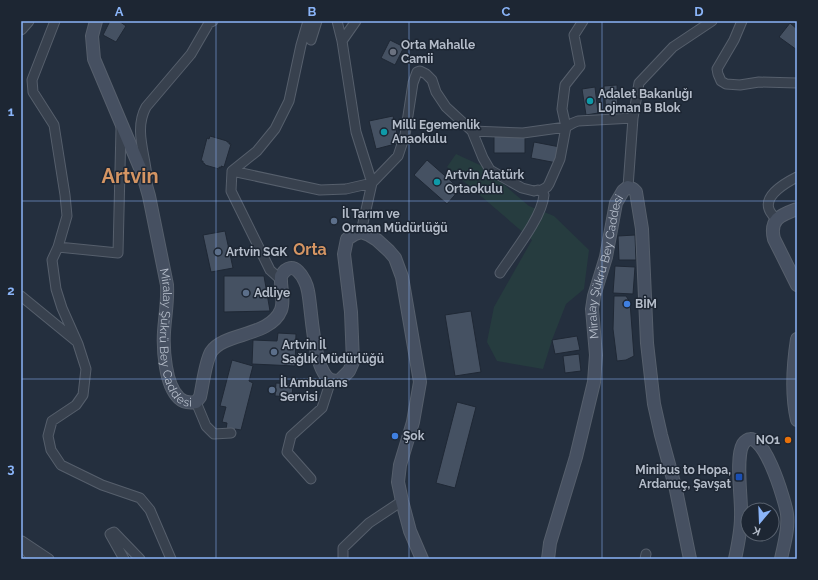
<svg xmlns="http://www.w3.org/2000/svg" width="818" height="580" viewBox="0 0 818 580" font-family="Raleway,sans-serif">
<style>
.green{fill:#263c3f}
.building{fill:#455162;stroke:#1f2835}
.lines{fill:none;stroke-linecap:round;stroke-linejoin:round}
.minor-casing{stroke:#565f6c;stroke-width:11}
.tertiary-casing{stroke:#565f6c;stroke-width:13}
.secondary-casing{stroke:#565f6c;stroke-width:14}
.minor{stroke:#38414e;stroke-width:9}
.tertiary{stroke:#38414e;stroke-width:11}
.secondary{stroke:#465061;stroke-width:12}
.grid{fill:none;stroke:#8ab4f8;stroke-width:1;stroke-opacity:0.55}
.worship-dot{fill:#6b7280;stroke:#1d2633;stroke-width:1.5}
.culture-dot{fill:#0f9aa8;stroke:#1d2633;stroke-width:1.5}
.service-dot{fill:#5c6f8a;stroke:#1d2633;stroke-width:1.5}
.shop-dot{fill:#3f7fe0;stroke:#1d2633;stroke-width:1.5}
.food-dot{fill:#e8710a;stroke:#1d2633;stroke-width:1.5}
.transit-dot{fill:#1a4fb4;stroke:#1d2633;stroke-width:1.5}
.labels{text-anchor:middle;stroke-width:3;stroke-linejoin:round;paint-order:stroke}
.poi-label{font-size:12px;font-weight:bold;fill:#b4bcc9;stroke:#1d2633;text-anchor:start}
.street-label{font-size:12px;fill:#b4bcc9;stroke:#1d2633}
.district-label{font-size:16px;font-weight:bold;fill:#d59563;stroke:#1d2633}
.town-label{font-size:20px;font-weight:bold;fill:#d59563;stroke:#1d2633}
.neatline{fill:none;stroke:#8ab4f8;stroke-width:1.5}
.grid-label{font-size:13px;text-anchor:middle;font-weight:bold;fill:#8ab4f8}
</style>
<rect width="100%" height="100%" fill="#242f3e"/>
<!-- green -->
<path class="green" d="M456,154l26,12 47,40 25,10 35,34 -5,39 -18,15 -14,36 -9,29 -46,-8 -10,-19 7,-35 38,-67 -85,-73z"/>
<!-- building -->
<path class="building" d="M110,21h9l7,5 -10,16 -13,-7z
M790,23l7,6v21l-18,-13z
M390,40l14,7 -9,18 -14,-7z
M617,85l1,26 -12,2 -2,-27z
M595,87l3,26 -12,2 -4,-26z
M393,116l6,27 -23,6 -7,-28z
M494,134l31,1v18h-31z
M210,136l17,5v1h2v2h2l-7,23 -3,-1v2l-2,-1v2l-14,-4v-1l-2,-1v-2h-2l6,-23 2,1z
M534,142l26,5 -3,16 -26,-5z
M427,160l33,29 -13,15 -33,-29z
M225,231l8,37 -22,4 -8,-37z
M635,235l1,25h-17l-1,-24z
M615,266l20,1 -2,27 -20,-1z
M224,276h40l6,35 -46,1z
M614,296h12l4,6 4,54 -8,4 -9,1 -4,-32z
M471,311l10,61 -26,4 -10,-61z
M278,333l18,1 -1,32 -43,-2 1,-24 24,1z
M577,336l3,14 -25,4 -3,-14z
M579,354l2,17 -16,2 -2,-17z
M232,360l21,6 -4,15 4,2 -12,47 -6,-1 -1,2 -8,-2 1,-6 -5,-1 4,-15 -6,-1z
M276,383l17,1 -1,13 -17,-1z
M457,402l19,5 -21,81 -19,-5z"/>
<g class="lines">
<!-- minor casing -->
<g class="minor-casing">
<path id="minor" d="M55,21l-23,59 1,12 21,33 11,70 2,21 -9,31 -6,13 4,29 6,19 16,36 8,25 -3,26 -7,10 -24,16 -4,15 3,14 10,15 41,20 38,13 10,12 21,49
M337,21l5,20
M742,21l-8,19 -17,29 1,5 3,7 5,3 14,1 19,-3 38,1
M311,40l6,-19
M472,131l51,2 43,-6 -4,-18 3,-24 15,-19 -6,-31 9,-14
M232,171l88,19 26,-1 26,-6 -16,-51 -14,-91 14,-20
M147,177c-2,-24 -13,-48 -1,-70l45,-53 18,-31 4,-2
M628,187l5,-69 6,-35 34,-36 39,-26
M540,191l7,-4 2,-3 11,-25 6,-32 7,-4 5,-2 55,-3
M776,220c-2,-4 -6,-7 -7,-11 -5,-14 18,-27 28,-32
M361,232l11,-49 26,-27 7,-21 8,-52 4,-11 3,-1 6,3 6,6 4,12 10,15 26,24 11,27 7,12 32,18 12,3 4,-1 4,1 2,4c-2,23 -31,58 -44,78
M58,247l60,6 3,-125
M281,280l-11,-10 -39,-79 1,-20 25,-20 18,-22 14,-28 12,-56 7,-24
M21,296l55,45
M196,402l10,24 8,8 17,-1
M311,479l-24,-27 4,-16 31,-28 9,-28
M22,541l27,18
M124,559l-14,-25 4,-2 26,27
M343,559v-11l26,-25 33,-22
M645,559l1,-5"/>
</g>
<!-- tertiary casing -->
<g class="tertiary-casing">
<path id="tertiary" d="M21,29l7,-8
M21,543l13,16"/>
</g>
<!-- secondary casing -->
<g class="secondary-casing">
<g id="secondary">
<path id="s1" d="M96,21l-4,15 2,23 49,116 6,21 18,89c1,16 -2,31 -3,47 -1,17 1,53 15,66 5,5 11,5 17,4l4,-5c3,-13 5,-34 11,-45 13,-20 59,-15 70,-42 4,-10 -1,-23 0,-34 12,-20 25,3 27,15 4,19 5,81 23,89 3,1 6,1 9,0l9,-9 4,-9 -2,-50 -7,-58 3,-15 8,-5 6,-2 8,3 8,5 12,11 6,7 7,19 18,105 -7,40 -13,43 -2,17 4,19 8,30 12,28"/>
<path d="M797,209c-16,6 -28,10 -23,30l23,46"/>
<path d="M797,339c-4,26 -6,55 0,81"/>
<path id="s2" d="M548,559l2,-16 26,-86 18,-75 2,-27 -4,-46 2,-13 12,-39 10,-54 7,-12 5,-4 5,2 3,3 6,37 5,114 7,61 7,31 15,55 14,69"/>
<path d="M735,559c3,-14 6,-28 6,-42 1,-18 -6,-59 2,-73 18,-26 43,60 44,70 2,15 -3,30 -6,45"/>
</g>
</g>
<!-- minor -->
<use href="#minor" class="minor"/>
<!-- tertiary -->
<use href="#tertiary" class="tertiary"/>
<!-- secondary -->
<use href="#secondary" class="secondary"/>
</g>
<!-- grid -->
<path class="grid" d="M216,21v538M409,21v538M602,21v538M21,201h776M21,379h776"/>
<!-- markers -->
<circle class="worship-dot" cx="393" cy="52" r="4"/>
<g class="culture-dot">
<circle cx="590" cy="101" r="4"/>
<circle cx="384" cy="132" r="4"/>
<circle cx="437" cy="182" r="4"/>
</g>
<g class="service-dot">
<circle cx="334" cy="221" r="4"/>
<circle cx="218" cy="252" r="4"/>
<circle cx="246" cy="293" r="4"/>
<circle cx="274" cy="352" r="4"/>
<circle cx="272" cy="390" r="4"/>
</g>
<g class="shop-dot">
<circle cx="627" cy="304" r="4"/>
<circle cx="395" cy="436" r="4"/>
</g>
<circle class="food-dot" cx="788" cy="440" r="4"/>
<rect class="transit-dot" x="735" y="473" width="8" height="8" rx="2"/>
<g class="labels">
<!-- poi labels -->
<g class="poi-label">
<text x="401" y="49">Orta Mahalle<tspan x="401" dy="14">Camii</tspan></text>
<text x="598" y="98">Adalet Bakanlığı<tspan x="598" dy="14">Lojman B Blok</tspan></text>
<text x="392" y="129">Milli Egemenlik<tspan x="392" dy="14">Anaokulu</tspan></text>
<text x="445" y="179">Artvin Atatürk<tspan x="445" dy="14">Ortaokulu</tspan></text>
<text x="342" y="218">İl Tarım ve<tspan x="342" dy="14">Orman Müdürlüğü</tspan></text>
<text x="226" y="256">Artvin SGK</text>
<text x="254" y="297">Adliye</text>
<text x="635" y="308">BİM</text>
<text x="282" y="349">Artvin İl<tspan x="282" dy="14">Sağlık Müdürlüğü</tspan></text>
<text x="280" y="387">İl Ambulans<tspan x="280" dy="14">Servisi</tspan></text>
<text x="403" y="440">Şok</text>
<text x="780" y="444" text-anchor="end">NO1</text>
<text x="731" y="474" text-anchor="end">Minibus to Hopa,<tspan x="731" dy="14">Ardanuç, Şavşat</tspan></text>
</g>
<!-- street labels -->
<g class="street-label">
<text dy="4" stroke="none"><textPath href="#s2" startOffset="300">Miralay Şükrü Bey Caddesi</textPath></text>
<text dy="4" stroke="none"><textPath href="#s1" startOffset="334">Miralay Şükrü Bey Caddesi</textPath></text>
</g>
<!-- district labels -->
<g class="district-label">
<text x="310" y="255">Orta</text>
</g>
<!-- town labels -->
<g class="town-label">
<text x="130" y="183">Artvin</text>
</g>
</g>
<!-- border -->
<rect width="818" height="580" fill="none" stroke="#1d2633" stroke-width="44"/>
<!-- north arrow -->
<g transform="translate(760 522) rotate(199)"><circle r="19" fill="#1d2633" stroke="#59626f"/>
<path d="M0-3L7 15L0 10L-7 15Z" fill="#8ab4f8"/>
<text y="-6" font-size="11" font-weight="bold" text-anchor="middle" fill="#b4bcc9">K</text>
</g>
<rect x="22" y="22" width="774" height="536" class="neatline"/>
<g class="grid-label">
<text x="119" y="16">A</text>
<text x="312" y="16">B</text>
<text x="506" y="16">C</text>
<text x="699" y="16">D</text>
<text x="11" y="116">1</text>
<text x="11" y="295">2</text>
<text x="11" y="473">3</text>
</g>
</svg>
